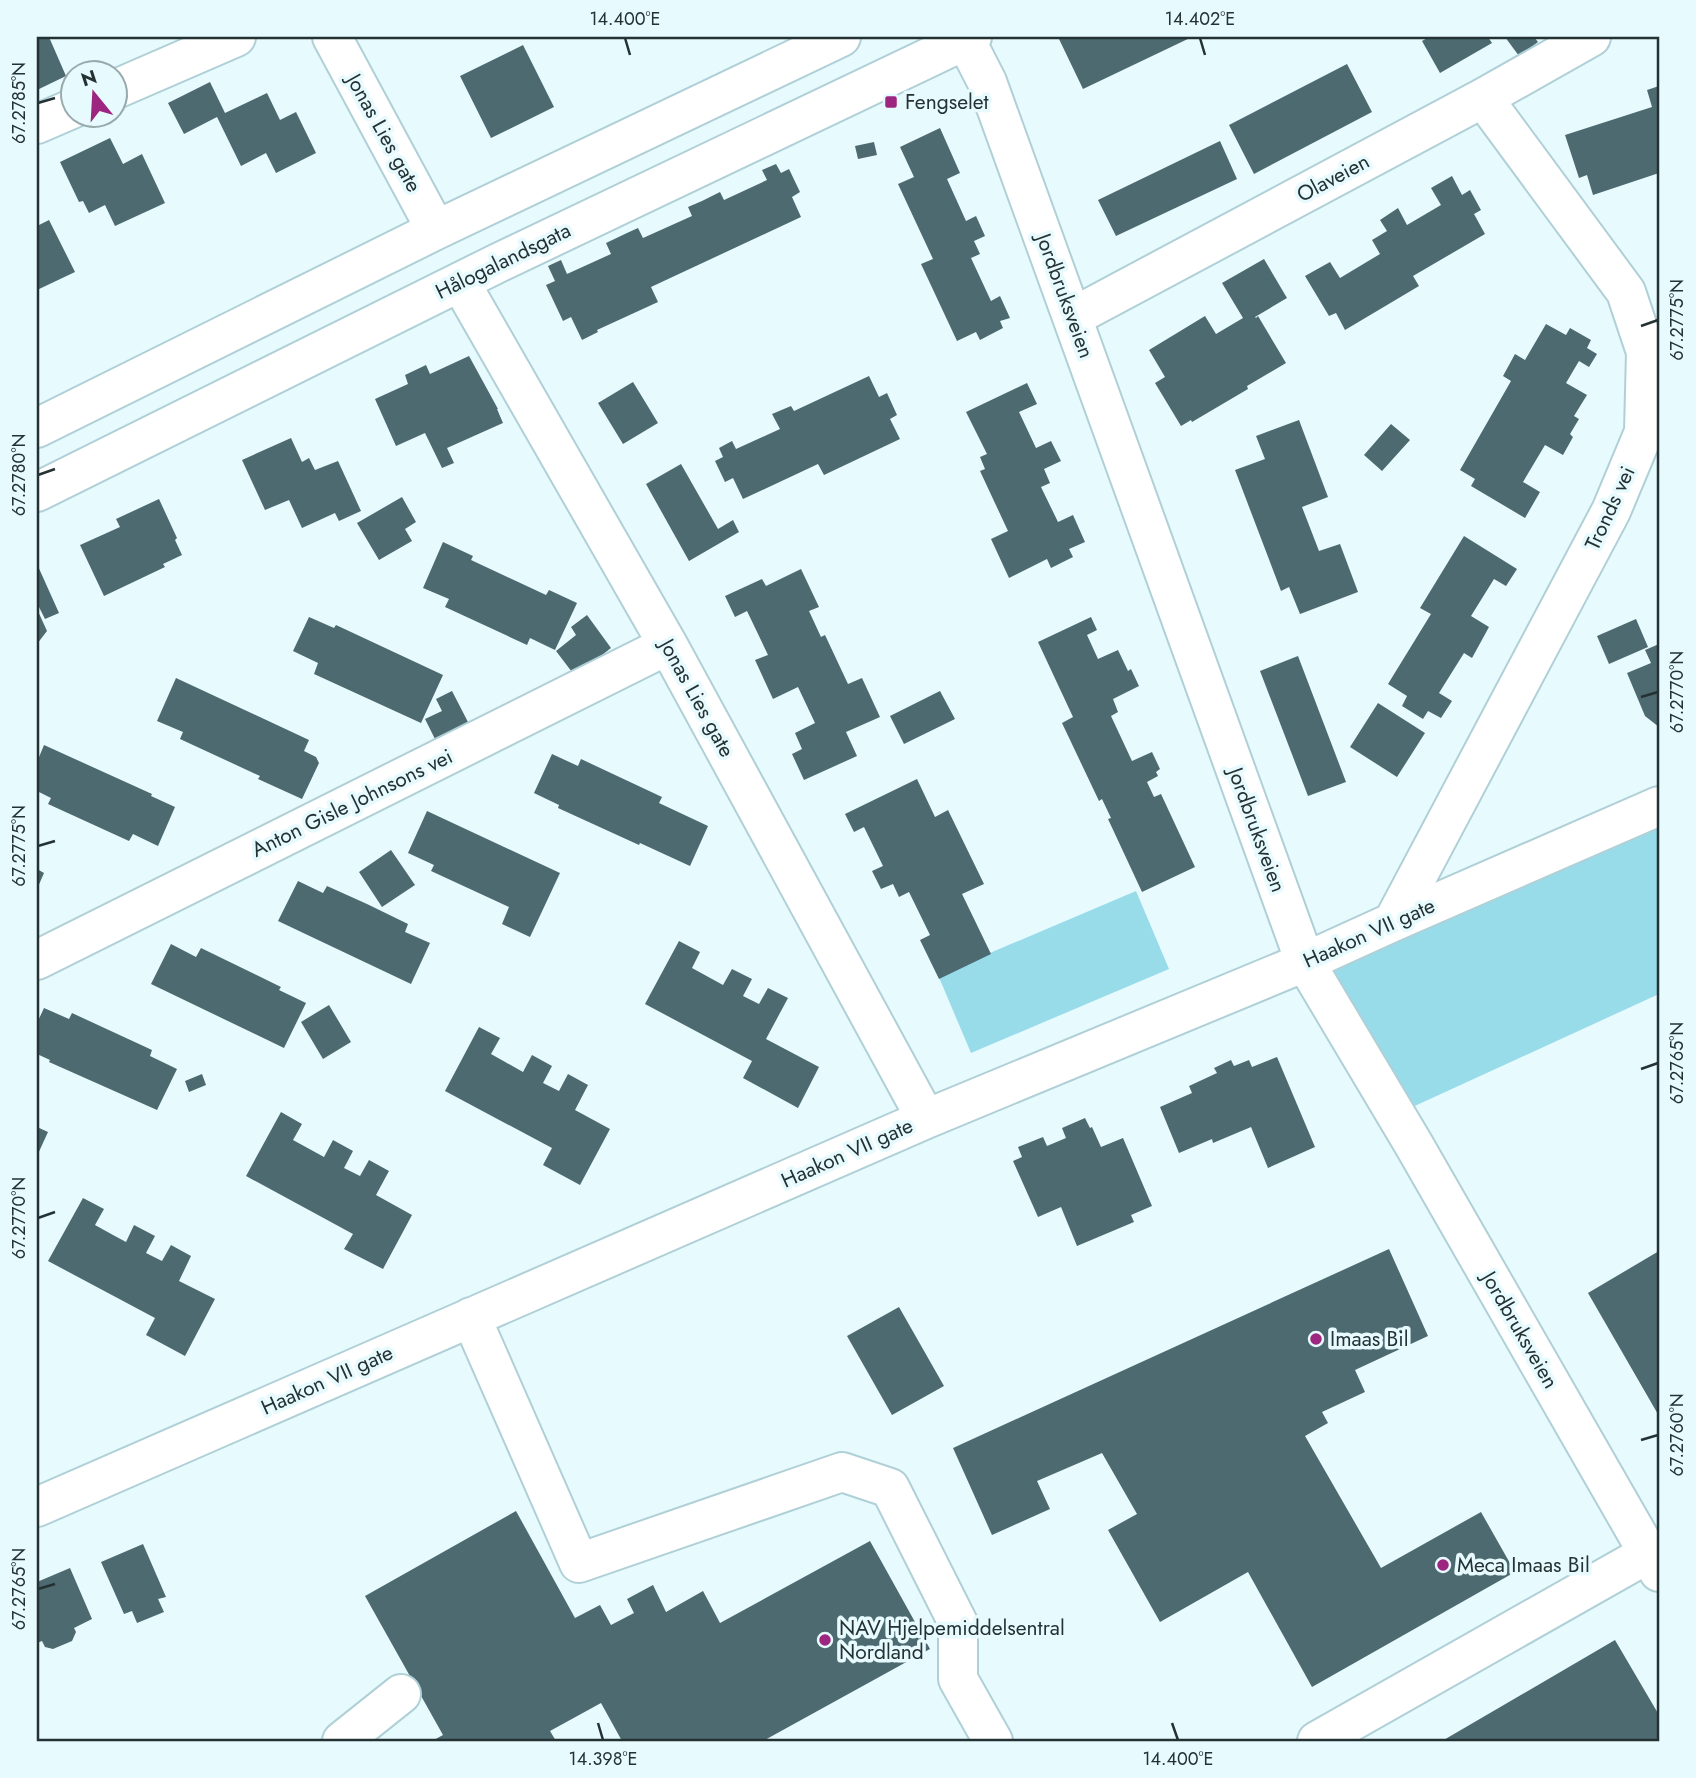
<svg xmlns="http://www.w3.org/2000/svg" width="1696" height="1778" viewBox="0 0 1696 1778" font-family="Jost,sans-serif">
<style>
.green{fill:#98dcea}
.building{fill:#4d6a70}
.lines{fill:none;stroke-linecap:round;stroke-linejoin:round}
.minor-casing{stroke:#b0d0d7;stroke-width:42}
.minor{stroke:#fff;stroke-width:38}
.ticks{fill:none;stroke:#253234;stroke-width:2.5}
.poi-dot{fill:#9d2680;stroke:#e7fafe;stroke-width:2.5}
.labels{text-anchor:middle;stroke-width:7;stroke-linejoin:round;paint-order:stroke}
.poi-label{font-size:21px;fill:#253234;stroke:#e7fafe;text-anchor:start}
.street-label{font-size:21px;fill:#253234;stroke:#e7fafe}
.neatline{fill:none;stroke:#253234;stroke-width:2.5}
.ticks-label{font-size:18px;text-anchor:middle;fill:#253234}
</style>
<rect width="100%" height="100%" fill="#e7fafe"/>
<!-- green -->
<path class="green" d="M1659,807v187l-264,121 -90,-153z
M1136,891l33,78 -198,84 -33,-78z"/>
<!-- building -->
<path class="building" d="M37,37h12l17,39 -29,14z
M1064,37h128l-109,52 -24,-50z
M1429,37h59l4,6 -52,30 -18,-32z
M1505,37h29l4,5 -19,14z
M523,45l31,62 -63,31 -31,-62z
M1347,64l25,48 -118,62 -25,-49z
M210,82l15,31 42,-20 13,27 16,-8 20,41 -40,20 -10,-20 -25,13 -24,-49 -33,17 -16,-31z
M1659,86v87l-66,22 -6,-20 -8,3 -14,-43 87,-28 -5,-17z
M940,128l20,45 -13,6 19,42 10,-5 9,20 -11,5 6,13 -9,4 20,43 9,-5 10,22 -10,3 3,7 -23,12 -4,-8 -19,9 -36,-77 12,-5 -35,-75 16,-7 -14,-30z
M110,138l13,26 19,-10 23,49 -50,23 -10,-21 -16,8 -6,-12 -4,1 -19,-40z
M1220,141l17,38 -121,57 -18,-36z
M874,142l3,13 -19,4 -3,-13z
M776,164l5,9 8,-4 11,23 -8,5 9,20 -150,70 7,15 -61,28 1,2 -16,8 -11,-23 -8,4 -17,-36 9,-4 -7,-15 13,-6 6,14 44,-20 -5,-11 21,-10 11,-5 5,10 49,-22 -4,-9 14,-6 18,-9 4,8 43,-20 -5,-10z
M1452,176l10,19 8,-5 11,20 -7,4 11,20 -72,42 6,10 -74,44 -9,-17 -7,3 -24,-40 25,-14 10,16 40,-24 -8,-14 15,-9 -7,-11 18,-12 9,17 34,-20 -10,-17z
M49,220l26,52 -38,18v-64z
M1264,259l23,39 -32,19 1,1 2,-2 28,47 -39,23 1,3 -56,33 -1,-2 -10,6 -26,-43 10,-6 -16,-27 56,-34 11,18 27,-16 -21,-35z
M1546,324l20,11 4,-7 21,12 -4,8 10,6 -8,13 -10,-6 -13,22 21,12 -13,21 5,3 -9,15 3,3 -10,18 -18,-10 -22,37 17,10 -15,26 -54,-32 4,-7 -15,-9 51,-89 -8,-5 12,-22 10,6z
M469,356l29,53h-1l6,14 -56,25 7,15 -12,5 -17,-35 -29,13 -21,-47 33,-15 -3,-9 21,-10 4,9z
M869,376l10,21 8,-4 10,22 -7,4 10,20 -76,36 -6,-11 -75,35 -10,-21 -8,4 -10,-21 8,-4 -4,-9 13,-7 4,8 44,-20 -8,-15 19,-8 3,5z
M633,382l25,41 -35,21 -25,-41z
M1027,383l10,21 -18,8 17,36 15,-7 10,20 -17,8 6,14 -9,4 17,35 15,-7 12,27 -16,7 4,8 -22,11 -4,-9 -38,19 -18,-39 17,-8 -28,-60 5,-2 -5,-12 7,-3 -21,-42z
M1299,420l29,77 -26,10 17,44 21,-7 18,48 -58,22 -11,-27 -8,4 -46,-121 30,-11 -9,-23z
M1391,424l19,16 -28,31 -18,-16z
M291,438l11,24 7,-4 6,12 23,-9 23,50 -22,10 -4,-8 -33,15 -13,-28 -24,10 -23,-50z
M681,464l37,65 15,-9 6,12 -50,29 -43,-77z
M402,497l14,25 -11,7 7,12 -33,19 -22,-37z
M159,499l18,39 -2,2 7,15 -19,9 2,3 -61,29 -24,-51 40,-18 -4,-8z
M1464,536l53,33 -11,17 -12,-7 -23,37 18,11 -17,31 -8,-5 -25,40 13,8 -11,17 -13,-7 -5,8 -21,-13 5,-10 -19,-12 43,-70 -11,-6z
M443,542l30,14 -2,4 75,35 3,-5 28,13 -22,47 -25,-12 -3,7 -82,-38 4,-8 -26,-11z
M37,564l22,49 -14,6 -8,-16z
M801,569l18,38 -10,4 12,26 4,-2 23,49 14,-6 18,39 -34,15 11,24 -53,24 -12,-26 10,-5 -7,-16 20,-10 -17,-36 -25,12 -18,-39 13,-5 -21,-44 -12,6 -10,-21 37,-17 4,7z
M37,609l10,22 -10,13z
M587,615l24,33 -36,28 -19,-25 20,-16 -5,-8z
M309,617l25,11 2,-3 107,50 -22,48 -107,-49 4,-11 -25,-12z
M1091,617l6,13 -10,5 11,24 20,-9 10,21 3,-2 8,17 -26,13 5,13 -7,4 21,45 20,-9 8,17 -4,3 2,4 -11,6 7,15 7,-3 34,73 -53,25 -34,-73 3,-1 -9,-19 -3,2 -37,-78 11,-6 -35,-75z
M1636,619l12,28 -39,17 -12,-28z
M1659,644v83l-14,-11 -18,-43 24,-10 -6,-13z
M1298,656l48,126 -38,14 -48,-125z
M176,678l133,62 -5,11 12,6 3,6 -17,36 -44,-20 2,-3 -80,-37 3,-7 -26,-11z
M452,691l17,33 -33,17 -11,-22 17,-8 -6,-12z
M940,691l15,28 -51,25 -14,-28z
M1378,703l47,30 -28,44 -47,-30z
M44,745l108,49 -1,2 24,11 -17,39 -25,-12 -4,7 -81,-37 3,-6 -14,-7v-29z
M552,754l26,12 3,-7 81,38 -3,6 49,23 -18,40 -50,-23 -1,2 -81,-37 1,-3 -25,-12z
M917,779l18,38 13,-7 36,74 -22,10 29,60 -52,25 -19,-39 10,-5 -21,-43 -10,5 -6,-13 -12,5 -9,-18 11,-5 -19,-39 -10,5 -9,-18z
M427,811l133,62 -30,64 -28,-13 7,-17 -78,-36 3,-6 -26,-12z
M391,850l24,35 -33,22 -23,-35z
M37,869l7,4 -7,16z
M298,881l25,12 4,-7 40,18 41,20 -3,8 25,11 -19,41 -133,-63z
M679,941l21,11 -8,16 31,17 9,-16 20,10 -9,17 16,8 9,-16 20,10 -22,41 53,28 -21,41 -55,-30 9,-17 -107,-57z
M171,944l25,13 5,-9 80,39 -2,3 27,13 -22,45 -133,-64z
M329,1005l22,37 -28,17 -22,-37z
M44,1008l25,11 3,-6 80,37 -2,6 27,13 -20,41 -108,-48 1,-2 -13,-6v-31z
M479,1027l21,11 -9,16 32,18 9,-17 20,11 -9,17 16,8 9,-17 20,11 -13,25 35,19 -30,56 -37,-20 9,-17 -107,-57z
M1277,1057l38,90 -47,21 -17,-41 -38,16 -1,-4 -33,14 -19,-46 32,-14 -3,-7 28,-13 -3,-5 17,-8 3,6 15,-6 3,7z
M202,1074l4,11 -17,7 -4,-11z
M281,1112l21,12 -9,16 31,17 9,-17 20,11 -9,17 16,8 9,-16 20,11 -13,24 36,20 -29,54 -39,-20 9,-15 -107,-58z
M1085,1118l5,10 2,-1 9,20 22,-9 29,68 -21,9 3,7 -57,24 -16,-39 -23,10 -25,-56 9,-4 -4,-10 25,-10 4,9 19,-8 -4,-10z
M37,1127l11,5 -11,24z
M83,1198l21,11 -9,16 18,10 13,7 8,-17 21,11 -9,17 16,8 9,-16 20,11 -12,25 36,18 -30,57 -39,-21 9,-17 -107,-57z
M1389,1249l39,87 -73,34 10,22 -43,20 6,11 -23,13 76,132 100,-56 34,60 -203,115 -64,-115 -88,50 -52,-92 29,-16 -35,-61 -65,28 13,28 -58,26 -39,-87z
M1659,1251v165l-71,-123z
M899,1307l45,79 -52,29 -45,-79z
M516,1511l59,107 25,-13 11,20 23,-12 -7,-14 26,-14 13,27 37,-21 17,32 150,-82 60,108 -167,92h-141l-21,-38 -51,28 6,10h-124l11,-6 -78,-139z
M143,1544l23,53 -8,2 6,13 -27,11 -5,-12 -8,3 -23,-52z
M70,1568l22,51 -18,9 2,4 -4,9 -19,8 -8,-2 -3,-6 -5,2v-61z
M1615,1640l44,75v26h-217z"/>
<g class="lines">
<!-- minor casing -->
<g class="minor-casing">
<path id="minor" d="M332,37l104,193
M964,37l23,45 318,880 109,183 245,427
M116,89l120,-52
M37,124l37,-16
M460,282l208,363 258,474
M1073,317l410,-219 108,-61
M37,428l399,-198 405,-193
M37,492l461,-229 474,-226
M1393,922l218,-411 33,-79 2,-80 -20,-60 -143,-194
M37,960l631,-315
M471,1317l108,246 263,-91 48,16 68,135v56l35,62
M37,1507l889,-388 379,-157 88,-40 266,-116
M342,1741l59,-47
M1317,1741l332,-188"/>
</g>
<!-- minor -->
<use href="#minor" class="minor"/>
</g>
<!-- ticks -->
<path class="ticks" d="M625,38l5,17M1200,38l5,17M38,103l17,-5M1641,326l17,-6M38,475l17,-6M1641,697l17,-5M38,846l17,-5M1641,1069l17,-6M38,1218l17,-6M1641,1440l17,-5M38,1589l17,-5M598,1723l5,17M1172,1723l6,17"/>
<!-- markers -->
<g class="poi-dot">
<rect x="884" y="95" width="14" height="14" rx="3.5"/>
<circle cx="1316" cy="1339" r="7"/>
<circle cx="1443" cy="1565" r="7"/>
<circle cx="825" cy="1640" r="7"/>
</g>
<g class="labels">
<!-- poi labels -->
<g class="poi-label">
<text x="905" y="109">Fengselet</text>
<text x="1330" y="1346">Imaas Bil</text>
<text x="1457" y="1572">Meca Imaas Bil</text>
<text x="839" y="1635">NAV Hjelpemiddelsentral<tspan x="839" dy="24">Nordland</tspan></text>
</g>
<!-- street labels -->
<g class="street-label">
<text transform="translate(384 133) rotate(61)" y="7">Jonas Lies gate</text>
<text transform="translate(1333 178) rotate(-28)" y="7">Olaveien</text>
<text transform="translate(503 261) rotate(-26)" y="7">Hålogalandsgata</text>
<text transform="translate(1065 296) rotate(70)" y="7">Jordbruksveien</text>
<text transform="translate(1610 508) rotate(-65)" y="7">Tronds vei</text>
<text transform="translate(697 698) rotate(61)" y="7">Jonas Lies gate</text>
<text transform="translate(352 803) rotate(-26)" y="7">Anton Gisle Johnsons vei</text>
<text transform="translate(1257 830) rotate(70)" y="7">Jordbruksveien</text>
<text transform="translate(1369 933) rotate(-24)" y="7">Haakon VII gate</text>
<text transform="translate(847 1153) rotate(-24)" y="7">Haakon VII gate</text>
<text transform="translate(1520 1330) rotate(60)" y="7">Jordbruksveien</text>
<text transform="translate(327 1380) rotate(-24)" y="7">Haakon VII gate</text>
</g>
</g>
<!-- border -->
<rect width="1696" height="1778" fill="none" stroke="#e7fafe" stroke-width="77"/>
<!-- north arrow -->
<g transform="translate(94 94) rotate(342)"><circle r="33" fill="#e7fafe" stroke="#99aaad" stroke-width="2"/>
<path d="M0-5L12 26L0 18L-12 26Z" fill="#9d2680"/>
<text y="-10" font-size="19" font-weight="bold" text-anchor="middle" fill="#253234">N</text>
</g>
<rect x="38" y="38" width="1620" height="1702" class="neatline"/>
<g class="ticks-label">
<text x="625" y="25">14.400°E</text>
<text x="1200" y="25">14.402°E</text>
<text transform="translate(19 103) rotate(-90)" y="6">67.2785°N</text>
<text transform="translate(1677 320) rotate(-90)" y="6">67.2775°N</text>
<text transform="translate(19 475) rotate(-90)" y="6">67.2780°N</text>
<text transform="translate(1677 692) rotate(-90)" y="6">67.2770°N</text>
<text transform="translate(19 846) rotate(-90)" y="6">67.2775°N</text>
<text transform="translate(1677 1063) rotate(-90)" y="6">67.2765°N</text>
<text transform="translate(19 1218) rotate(-90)" y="6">67.2770°N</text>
<text transform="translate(1677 1435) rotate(-90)" y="6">67.2760°N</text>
<text transform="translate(19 1589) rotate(-90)" y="6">67.2765°N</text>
<text x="603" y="1765">14.398°E</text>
<text x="1178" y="1765">14.400°E</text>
</g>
</svg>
